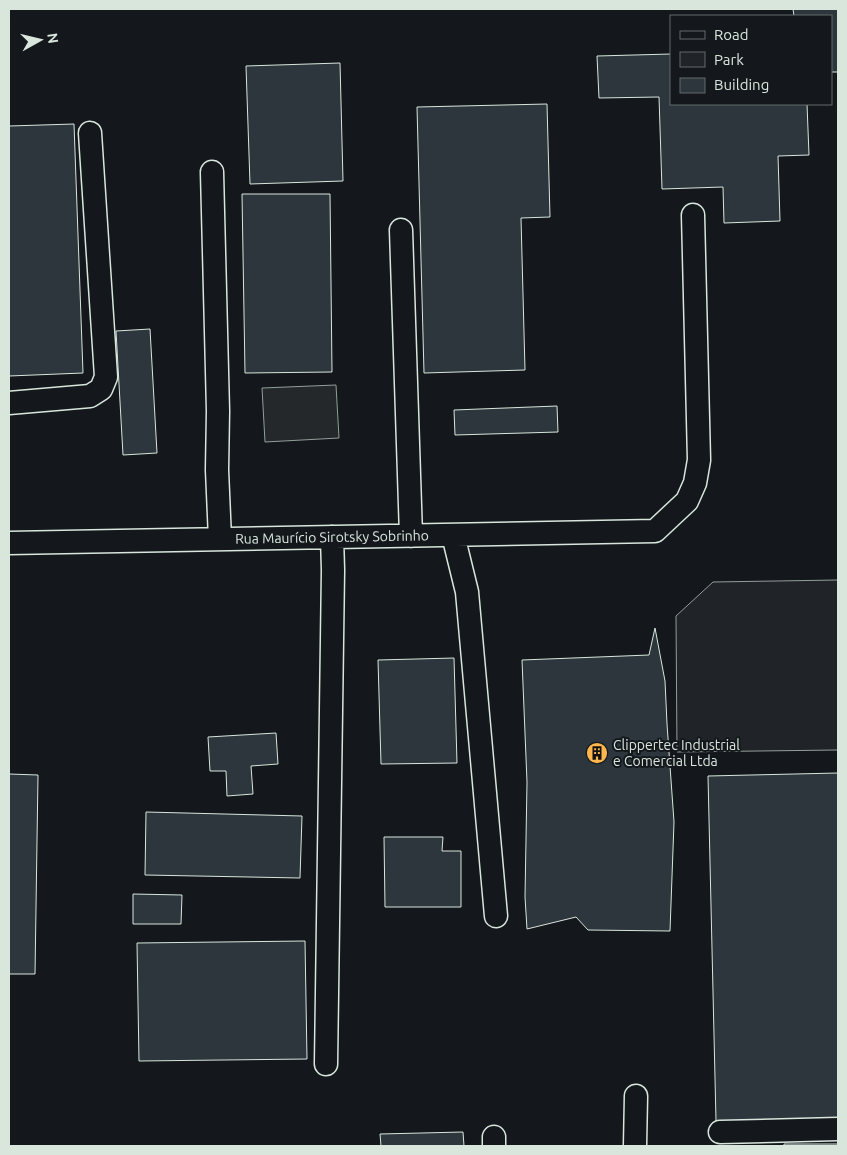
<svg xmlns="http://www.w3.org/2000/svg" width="847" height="1155" viewBox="0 0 847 1155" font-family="Ubuntu,sans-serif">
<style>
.green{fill:#202428;stroke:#939e99}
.parking{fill:#24282b;stroke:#939e99}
.building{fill:#2c363c;stroke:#d8e6dc}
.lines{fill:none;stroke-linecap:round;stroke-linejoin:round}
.minor-casing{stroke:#d8e6dc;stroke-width:25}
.minor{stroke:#14181c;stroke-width:22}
.labels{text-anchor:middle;stroke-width:4;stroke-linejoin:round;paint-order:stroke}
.street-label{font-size:14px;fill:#d8e6dc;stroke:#14181c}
.poi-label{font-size:14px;fill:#d8e6dc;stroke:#14181c;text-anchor:start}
</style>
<rect width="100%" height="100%" fill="#14181c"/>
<!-- green -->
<path class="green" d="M838,580v170l-161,2 -1,-136 37,-34z"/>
<!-- parking -->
<path class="parking" d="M336,385l3,53 -74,4 -3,-54z"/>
<!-- building -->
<path class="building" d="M793,9h45v63h-7v-56h-37z
M671,54v50h136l2,51 -31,1 2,65 -56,2 -1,-36 -61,2 -3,-92 -60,1 -2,-42z
M340,63l3,118 -93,3 -4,-118z
M547,104l3,113 -29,1 4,152 -101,3 -7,-266z
M74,124l9,249 -74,3v-250z
M242,194h88l2,178 -87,1z
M150,329l7,124 -34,2 -7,-124z
M557,406l1,26 -103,3 -1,-25z
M655,628l10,53 2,43 7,98 -4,109 -82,-1 -12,-13 -49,12 -2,-32 2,-115 -5,-122 127,-5z
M454,658l3,105 -76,1 -3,-104z
M276,733l2,31 -27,2 2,28 -26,2 -1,-25h-16l-2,-34z
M838,773v345l-122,3 -8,-345z
M9,774l29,1 -3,199h-26z
M146,812l156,4 -2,62 -155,-3z
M384,837h59l-1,14h19v56h-76z
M133,894l49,1 -1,29h-48z
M305,941l2,118 -168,2 -2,-118z
M463,1132l1,14h-83l-1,-12z
M784,1144h54v2h-54z"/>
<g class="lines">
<!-- minor casing -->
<g class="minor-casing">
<path id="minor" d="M212,172l6,239 -1,59 3,69
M401,230l10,306
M9,403l81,-7 11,-7 5,-12 -16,-244
M453,535l14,57 29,324
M9,543l646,-12 32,-30 8,-18 4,-23 -6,-245
M326,1064l7,-494 -1,-33
M720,1132l118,-3
M494,1137v9
M635,1146l1,-50"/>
</g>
<!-- minor -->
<use href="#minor" class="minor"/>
</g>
<!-- icons -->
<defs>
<g id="building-disc" transform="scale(1.125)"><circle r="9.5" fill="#ffb74d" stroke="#14181c"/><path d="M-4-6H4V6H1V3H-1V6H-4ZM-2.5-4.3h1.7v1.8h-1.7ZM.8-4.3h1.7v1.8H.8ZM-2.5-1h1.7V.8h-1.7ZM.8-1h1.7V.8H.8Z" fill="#111"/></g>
</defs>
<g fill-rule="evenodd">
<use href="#building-disc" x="597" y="753"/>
</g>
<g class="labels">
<!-- street labels -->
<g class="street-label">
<text transform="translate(332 537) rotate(-1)" y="5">Rua Maurício Sirotsky Sobrinho</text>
</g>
<!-- poi labels -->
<g class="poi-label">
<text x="613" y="750">Clippertec Industrial<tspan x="613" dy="16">e Comercial Ltda</tspan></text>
</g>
</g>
<!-- border -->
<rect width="847" height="1155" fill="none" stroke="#d8e6dc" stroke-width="20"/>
<!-- legend -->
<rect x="670" y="15" width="162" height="90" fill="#14181c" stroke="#626a69"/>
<rect x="680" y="31" width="25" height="8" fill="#14181c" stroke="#626a69"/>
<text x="714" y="40" font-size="15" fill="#d8e6dc">Road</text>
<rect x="680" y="52" width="25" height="15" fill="#202428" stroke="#626a69"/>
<text x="714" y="65" font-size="15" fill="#d8e6dc">Park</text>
<rect x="680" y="78" width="25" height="15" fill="#2c363c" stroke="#626a69"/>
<text x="714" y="90" font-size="15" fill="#d8e6dc">Building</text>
<!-- north arrow -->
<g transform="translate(40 40) rotate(82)" stroke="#14181c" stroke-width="4" paint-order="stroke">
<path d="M0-4L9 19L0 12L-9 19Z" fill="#d8e6dc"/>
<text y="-8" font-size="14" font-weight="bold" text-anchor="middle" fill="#d8e6dc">N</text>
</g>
</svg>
